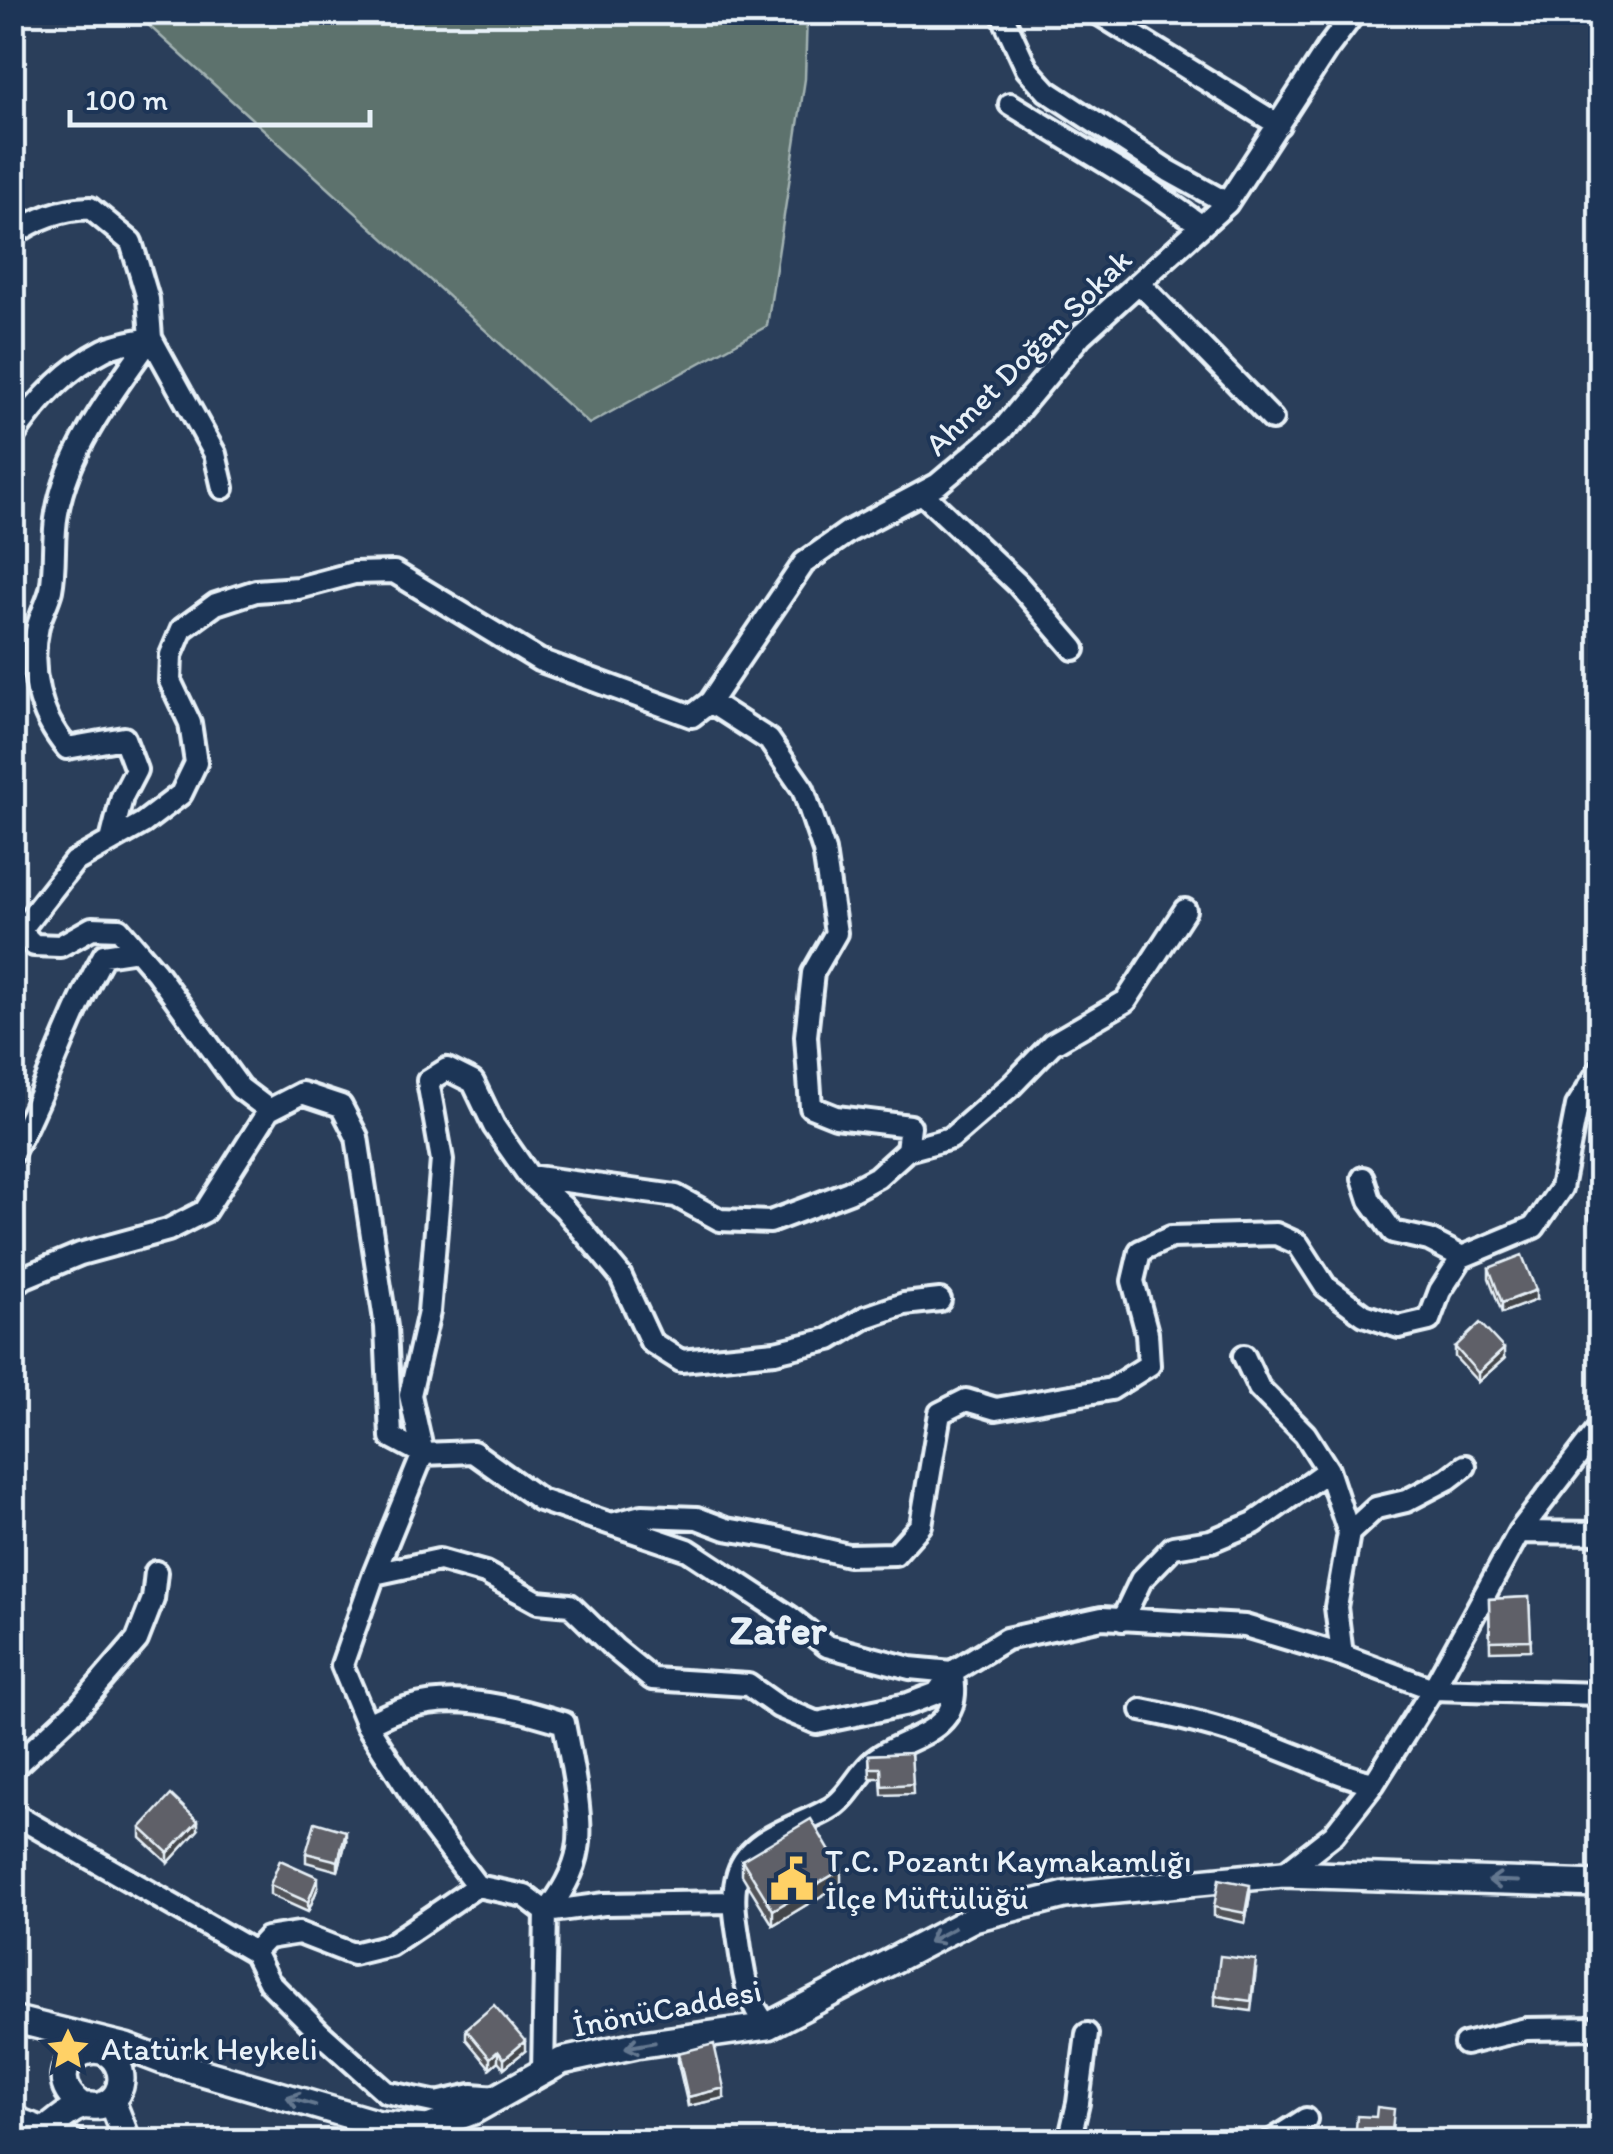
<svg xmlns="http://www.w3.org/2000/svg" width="1613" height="2154" viewBox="0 0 1613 2154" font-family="Itim,sans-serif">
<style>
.green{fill:#5d726d;stroke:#a2b2b2;stroke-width:2.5}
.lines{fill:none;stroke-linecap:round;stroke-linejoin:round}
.minor-casing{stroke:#e8f1f8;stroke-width:28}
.major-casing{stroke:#e8f1f8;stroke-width:32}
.minor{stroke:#1d3557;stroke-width:20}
.major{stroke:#1d3557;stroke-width:25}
.wall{fill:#515359;stroke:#e8f1f8;stroke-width:2.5}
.shaded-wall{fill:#424449;stroke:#e8f1f8;stroke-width:2.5}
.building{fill:#5e6168;stroke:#e8f1f8;stroke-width:2.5}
.oneway{stroke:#64778f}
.labels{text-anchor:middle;stroke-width:8;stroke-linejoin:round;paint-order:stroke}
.street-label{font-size:32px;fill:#e8f1f8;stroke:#1d3557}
.poi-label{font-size:32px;fill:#e8f1f8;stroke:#1d3557;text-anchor:start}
.district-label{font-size:42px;font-weight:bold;fill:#e8f1f8;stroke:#1d3557}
</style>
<rect width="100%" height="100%" fill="#2a3e5a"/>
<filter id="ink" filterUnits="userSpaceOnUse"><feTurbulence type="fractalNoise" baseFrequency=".01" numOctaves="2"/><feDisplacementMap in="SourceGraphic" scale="20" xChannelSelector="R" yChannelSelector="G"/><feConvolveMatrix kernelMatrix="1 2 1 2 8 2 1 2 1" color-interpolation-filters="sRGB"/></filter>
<g filter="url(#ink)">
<!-- green -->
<path class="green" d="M135,13h672l-2,66 -38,247 -178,98z"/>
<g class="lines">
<!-- minor casing -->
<g class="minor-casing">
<path id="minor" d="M1005,12v9l22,48 20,22 122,80 58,32
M1096,12l183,113
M1010,104l139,85 53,37
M12,236c24,-18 49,-27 78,-28l41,34 17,57 3,39c-37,52 -83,111 -94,175 -5,25 -1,52 -6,77 -3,12 -10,24 -13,36 -10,44 1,89 29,122l57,-10 12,32 -14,27 -11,44
M1139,283l133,136
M12,438c24,-36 53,-68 92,-88 14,-7 32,-9 47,-12l64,116 8,34
M922,493l96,91 56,65
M269,1110l-29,-22 -84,-116 -37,-43 -27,-1 -32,18 -26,-1 -14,-14 54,-69 69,-39 38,-29 15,-31 -6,-40 -20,-42 1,-26 11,-26 34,-25 40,-13 42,-3 56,-15 40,-1 145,88 153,56 18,-14 94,-139 44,-31 90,-48 64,-54 79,-95 146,-132 100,-154 28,-37
M907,1150l44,-12 61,-53 40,-41 74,-43 59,-91
M12,1154c35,-65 56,-136 92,-199l33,-5
M529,1176l147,20 44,24 50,2 79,-30 28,-15 30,-27 3,-24 -74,-9 -25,-10 -5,-71 7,-63 23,-40 -12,-82 -21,-62 -34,-49 -59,-38
M1363,1178l7,22 23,32 36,8 33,17
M12,1287l13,-10 55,-23 88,-24 37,-19 64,-101 33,-17 39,13 16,31 29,190 5,110 32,17 50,-2 67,48 148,50 102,67 37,29 83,22 42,4 54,-33 96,-21 143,8 97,29 91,34 167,5
M1244,1356l15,32 46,46 23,36
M612,1524l30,-8 55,2 29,11 46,8 76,18 47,-1 26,-29 19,-112 26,-13 30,9 115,-20 38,-24 -2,-32 -14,-52 7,-30 31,-14 105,-3 22,10 27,42 39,29 35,12 30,-7 11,-29 22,-34 72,-30 27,-39 16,-82 23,-37
M1519,1532l81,1
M1349,1533l27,-25 30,-7 42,-22 17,-13
M374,1574l65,-14 46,13 53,29 32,3 44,43 38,31 96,6 31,22 38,16 91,-19 29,-11 15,-21c15,66 -51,62 -82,92 -14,14 -24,36 -41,45 -30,18 -79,27 -91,64 -8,25 -1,52 2,76 4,28 8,56 28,77
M1122,1620l19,-40 32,-33 38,-6 43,-18 74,-53 21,63 -13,74 6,48
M1142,1710c51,10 102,24 151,44 28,11 51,23 81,29
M367,1725c64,-39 129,-23 197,-2 6,33 20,94 14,126 -3,22 -18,47 -32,63
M12,1769l68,-63 57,-66 16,-41 3,-27
M12,1813l242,139 15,30 51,51 66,59 51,11 35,-8 26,2
M1283,1874l51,-40 40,-51 59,-94 86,-157 81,-105
M546,1912l58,-8 130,-2
M254,1952l13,-14 32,-5 54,21 37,-9 87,-59
M1465,2044l61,-15 74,-1
M543,2072l3,-160 -21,-16 -48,-10 -47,-62 -63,-99 -25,-60 32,-91 49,-120 -13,-59 19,-83 13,-152 -14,-79 19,-12 26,13 21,44 35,50 35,32 56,67 31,67 30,19 94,-9 55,-13 36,-22 38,-13 36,-4
M1069,2142l9,-39 9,-69
M1270,2142l36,-23"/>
</g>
<!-- major casing -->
<g class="major-casing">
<path id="major" d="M12,2019l114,28 37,14 216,63 49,4 45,-17 89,-50 74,-16 132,-19 206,-108 91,-23 218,-21 317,10
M112,2101l16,41
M12,2119l61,23
M44,2131c11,-7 27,-23 39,-25 5,-1 11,1 16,0 16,-3 25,-19 21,-35 -13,-47 -90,-5 -38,35"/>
</g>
<!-- minor -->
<use href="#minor" class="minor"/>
<!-- major -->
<use href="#major" class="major"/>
</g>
<!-- wall -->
<path class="wall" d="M1600,1202v36l-10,-21v-10z
M1489,1268l47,32 -34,13 -13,-35z
M1455,1347l49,12 -26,23 -23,-25z
M1529,1597l2,53 -41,1 -1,-52z
M911,1753l2,41 -31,1 -1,-17h-11l-1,-23z
M141,1828l57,2 -30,33 -27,-25z
M346,1841l-8,30 -32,-9v-9z
M742,1860l99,24 -68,41 -31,-50z
M270,1885l48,2 -10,25 -38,-17z
M1250,1895l-5,28 -31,-7v-9z
M1256,1970l-5,41 -36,-5v-10z
M466,2029l59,22 -21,17 -6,-7 -8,7 -24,-29z
M678,2053l46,45 -36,8 -10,-43z"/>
<!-- shaded-wall -->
<path class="shaded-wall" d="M1536,1290v10l-34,13v-10z
M1504,1349v10l-26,23v-9z
M198,1821v9l-30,33v-10z
M346,1831v10l-8,30v-10z
M841,1870v14l-68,41v-15z
M318,1877v10l-10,25v-10z
M1250,1885v10l-5,28v-10z
M525,2041v10l-21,17v-9z
M498,2051v10l-8,7v-10z
M724,2088v10l-36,8v-9z"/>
<!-- building -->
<path class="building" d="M1600,1202v26l-10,-21z
M1522,1255l14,35 -34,13 -13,-35z
M1480,1323l24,26 -26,24 -23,-26z
M1529,1597l2,43 -41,1 -1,-42z
M911,1753l2,31 -31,2 -1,-18h-11l-1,-13z
M171,1795l27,26 -30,32 -27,-25z
M811,1819l30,51 -68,40 -31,-50z
M315,1822l31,9 -8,30 -32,-8z
M280,1860l38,17 -10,25 -38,-17z
M1219,1879l31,6 -5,28 -31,-6z
M1220,1956l36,4 -5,41 -36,-5z
M494,2005l31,36 -21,18 -6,-8 -8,7 -24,-29z
M714,2044l10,44 -36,9 -10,-44z
M1377,2107l17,2 -3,33h-36l2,-26 19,1z"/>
<!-- one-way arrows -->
<defs><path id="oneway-shaft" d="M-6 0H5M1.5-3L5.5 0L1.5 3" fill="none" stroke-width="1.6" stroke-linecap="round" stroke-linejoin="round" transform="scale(2.5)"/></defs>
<g class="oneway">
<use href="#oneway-shaft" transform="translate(1503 1881) rotate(-178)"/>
<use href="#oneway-shaft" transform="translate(941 1935) rotate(152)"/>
<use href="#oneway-shaft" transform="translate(640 2045) rotate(170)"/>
<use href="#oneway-shaft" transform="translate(301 2101) rotate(-164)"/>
</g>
</g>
<!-- icons -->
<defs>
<g id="civic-bare" transform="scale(3.45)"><path d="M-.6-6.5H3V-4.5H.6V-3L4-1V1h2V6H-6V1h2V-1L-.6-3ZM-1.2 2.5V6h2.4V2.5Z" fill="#ffd166" stroke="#1d3557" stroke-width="2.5" paint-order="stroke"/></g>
<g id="sight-bare" transform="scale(3.45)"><path d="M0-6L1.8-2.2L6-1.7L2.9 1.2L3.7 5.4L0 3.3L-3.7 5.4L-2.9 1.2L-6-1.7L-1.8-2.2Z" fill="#ffd166" stroke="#1d3557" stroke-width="2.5" paint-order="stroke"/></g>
</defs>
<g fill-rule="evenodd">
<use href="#civic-bare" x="792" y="1879"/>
<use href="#sight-bare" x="68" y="2049"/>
</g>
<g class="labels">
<!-- street labels -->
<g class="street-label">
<text transform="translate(1028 352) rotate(-45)" y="11">Ahmet Doğan Sokak</text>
<text transform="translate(667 2008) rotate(-11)" y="11">İnönüCaddesi</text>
</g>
<!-- poi labels -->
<g class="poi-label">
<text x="825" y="1872">T.C. Pozantı Kaymakamlığı<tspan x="825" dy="37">İlçe Müftülüğü</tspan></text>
<text x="101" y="2060">Atatürk Heykeli</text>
</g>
<!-- district labels -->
<g class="district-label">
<text x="778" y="1644">Zafer</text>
</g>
</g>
<!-- margin -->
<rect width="1613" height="2154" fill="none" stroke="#1d3557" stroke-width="50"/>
<rect x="25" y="25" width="1563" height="2104" fill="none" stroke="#e8f1f8" stroke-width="4" filter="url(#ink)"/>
<!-- scale -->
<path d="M70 110v15h300v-15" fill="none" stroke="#e8f1f8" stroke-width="5"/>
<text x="85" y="110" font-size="30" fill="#e8f1f8" stroke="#1d3557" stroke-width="8" paint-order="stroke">100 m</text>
</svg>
